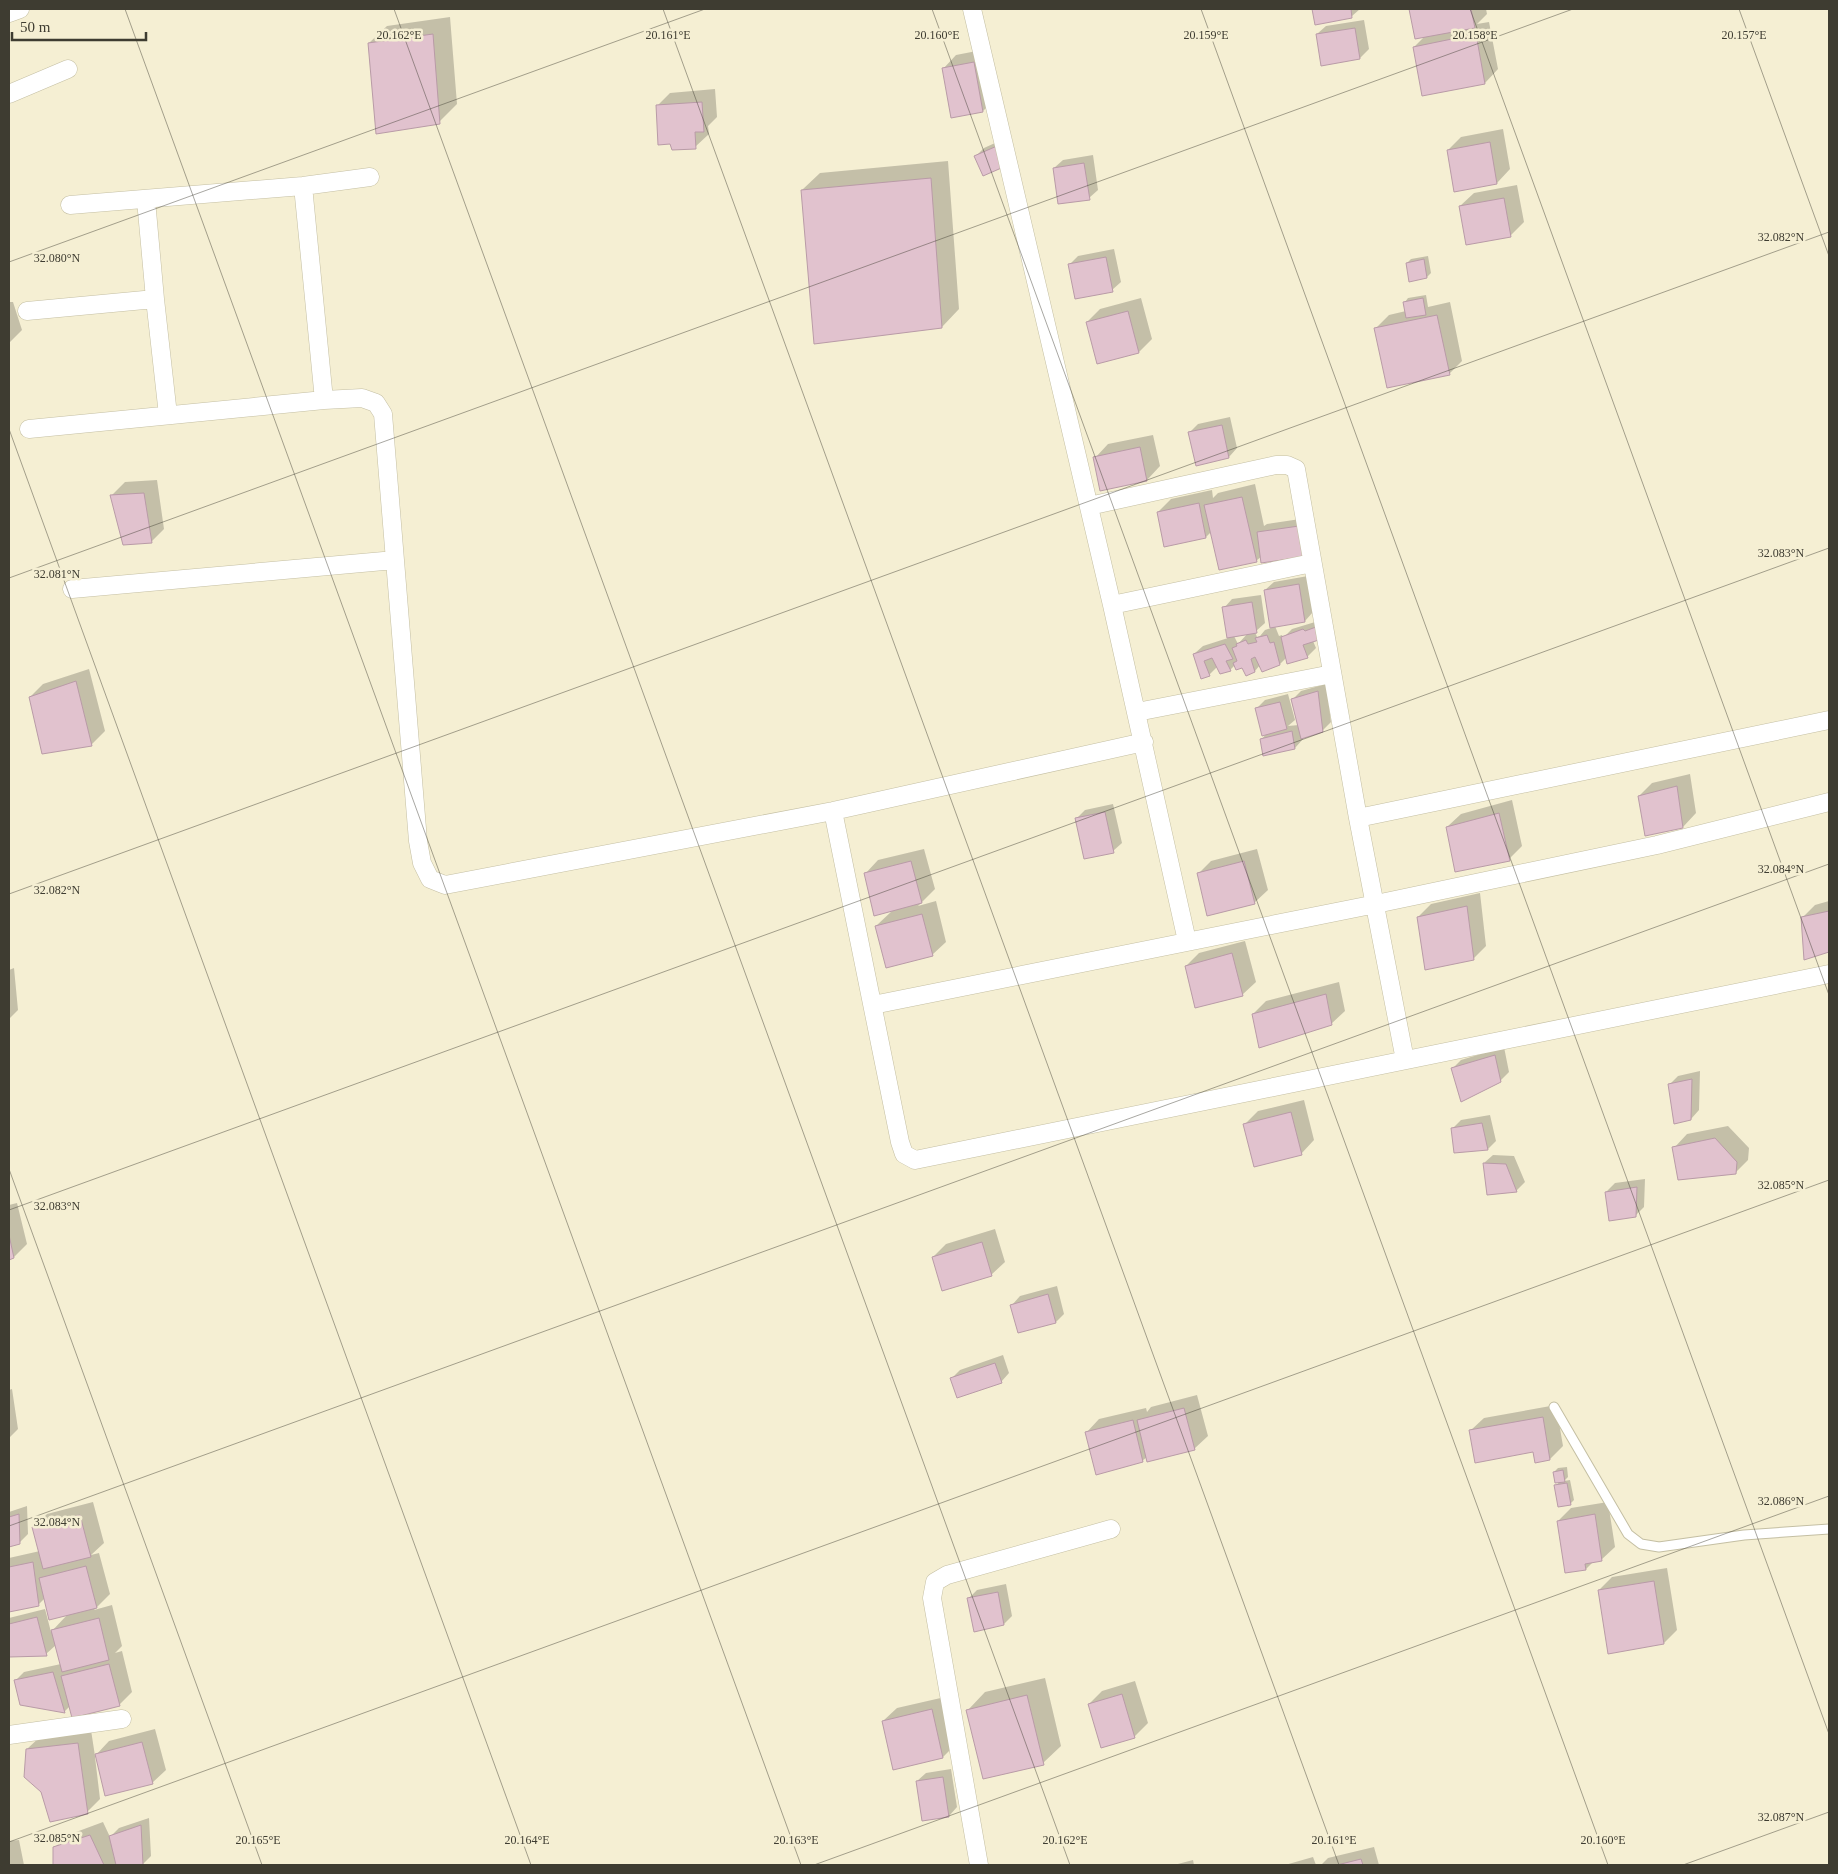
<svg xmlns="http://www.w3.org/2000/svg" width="1838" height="1874" viewBox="0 0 1838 1874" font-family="Georgia,serif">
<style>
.shadow{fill:#0003;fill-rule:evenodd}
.building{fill:#e1c2ce;stroke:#b99ba7}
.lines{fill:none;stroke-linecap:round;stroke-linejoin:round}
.lane-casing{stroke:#c4bfa3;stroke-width:11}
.street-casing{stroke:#c4bfa3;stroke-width:19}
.lane{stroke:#fff;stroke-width:9}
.street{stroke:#fff;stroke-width:18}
.ticks{fill:none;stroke:#3e3c31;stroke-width:1;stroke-opacity:0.45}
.ticks-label{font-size:12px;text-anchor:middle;fill:#3e3c31;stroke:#f5efd3;stroke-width:5;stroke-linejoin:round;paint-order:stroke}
</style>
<rect width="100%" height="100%" fill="#f5efd3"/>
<!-- shadow -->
<path class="shadow" d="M1314,9h46l-8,7 -36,7z
M1411,9h75l1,5 -10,10 12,-2 9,47 -13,14 -71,-36 11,-11 -9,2z
M450,17l7,87 -18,18 -70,-79 18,-17z
M1364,20l5,29 -9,9 -38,6 -5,-30 9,-8z
M987,49l9,49 -13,13 -40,-42 13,-14z
M715,89l2,28 -9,9 1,8 -14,13 -38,-41 13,-13z
M1503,129l7,40 -13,14 -42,7 -7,-40 13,-13z
M1006,138l8,18h-38l8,-8z
M1093,155l5,35 -9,8 -35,-30 9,-8z
M948,161l11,148 -17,18 -140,-137 18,-17z
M1517,185l7,37 -14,14 -50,-30 14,-13z
M1114,249l7,33 -9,8 -43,-25 9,-9z
M1428,256l3,17 -4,4 -20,-14 4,-4z
M1426,295l2,12 22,-5 12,59 -13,13 -73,-46 13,-13 17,-4 -1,-9 3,-4z
M1141,298l11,41 -13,13 -52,-30 13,-13z
M9,302h4l9,28 -13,13z
M1230,417l7,31 -8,9 -39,-25 8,-8z
M1153,435l7,31 -13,14 -52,-22 13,-14z
M157,480l7,49 -13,13 -39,-47 13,-13z
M1255,484l9,42 3,-2 40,-6 -51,43 -45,-29 -5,5 -48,-25 13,-13 41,-9 1,8 5,-5z
M1308,576l5,36 -8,9 -30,5 4,10 3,-1 1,3 9,-9 33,-10 -12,22 3,7 -9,9h-20l-7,7 -20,1 -5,6 -20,-6 -5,5 -13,-3 -8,8 -15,-21 9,-8 25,-8 -4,-30 8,-9 29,-4 4,28 -10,9 2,5 3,-1 5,-6 6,-2 -6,-38 9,-8zM1248,633l-10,11 -4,-8z
M89,669l16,62 -13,13 -49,8 -13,-55 13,-13z
M1326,684l5,38 -9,9 -19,6v2l-8,9 -34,-8 6,-7 -11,-24 9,-9 23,-6 7,26 -7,6 11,-1 -6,-26 8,-8z
M1690,774l6,39 -13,14 -44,-31 13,-13z
M1512,800l10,46 -13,13 -62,-32 14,-13z
M1113,804l9,39 -9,8 -37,-32 9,-9z
M924,849l11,40 -17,17 18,-5 10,41 -14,13 -56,-29 17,-16 -28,-36 13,-14z
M1257,849l11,41 -14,13 -56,-29 13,-13z
M1480,893l6,53 -13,13 -55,-42 13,-13z
M1829,901v50l-24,7 -3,-40 13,-13z
M1245,941l11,41 -14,13 -56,-29 13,-13z
M14,968l4,42 -8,8 -1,-48z
M1339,982l6,29 -14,13 -78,-10 13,-13z
M1504,1047l5,25 -9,9 -48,-12 9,-9z
M1700,1071l-1,39 -8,9 -22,-34 9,-9z
M1304,1100l10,40 -13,14 -56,-30 13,-13z
M1490,1115l6,26 -8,8 -36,-20 9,-9z
M1728,1126l21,22 -1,12 -13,13 -61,-25 13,-14z
M1493,1155l21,1 11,26 -9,9 -32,-28z
M1645,1179l-1,28 -8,8 -30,-23 9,-9z
M17,1203l10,41 -13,13 -5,1v-53z
M995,1229l10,33 -14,13 -58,-18 13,-13z
M1057,1286l7,28 -8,8 -44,-17 8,-9z
M1003,1355l6,18 -8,9 -49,-4 8,-8z
M12,1389l6,40 -9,9v-48z
M1197,1395l11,41 -14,13 -47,8 -5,4 -56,-28 13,-14 47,-11 1,4 4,-5z
M1556,1405l7,41 -13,13 -16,-8 -64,-20 14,-13z
M1567,1467l1,10 -4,4 6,-1 4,20 -4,4 -14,-18 4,-5 -6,-9 4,-4z
M93,1502l11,41 -13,12 8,-2 11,41 -16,16 18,-5 10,41 -7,7 7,-2 10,41 -13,13 -49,1 -6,6 -49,-31 9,-9 37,-8 -5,-19 -10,9 -37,2v-38l36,-9 6,23 17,-18 -23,-16 -7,7 -29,6v-53l31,-7 -6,-24 13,-13z
M1608,1502l7,45 -14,13 -8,2 -7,7 -20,3 -8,-51 13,-13z
M27,1506l1,28 -9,9 -10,3v-34z
M1667,1568l10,62 -13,13 -65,-53 13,-13z
M1006,1584l6,32 -8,8 -36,-25 9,-9z
M1045,1678l16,68 -18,17 -75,-53 17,-18z
M1135,1681l13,42 -14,14 -45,-33 13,-13z
M945,1697l11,47 -13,13 -60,-36 14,-13z
M155,1729l11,41 -14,13 -57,-26 5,42 -13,13 -60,-63 14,-13 50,-6 4,26 14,-15z
M951,1769l6,38 -8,9 -32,-35 9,-8z
M149,1818l2,38 -9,9h-87l-1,-17 14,-13 35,-13 7,15 9,-9z
M19,1840l5,25h-15v-24z
M1374,1847l5,18h-58l7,-7z
M1313,1857l3,8h-31z
M1193,1860l1,5h-20z"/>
<!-- building -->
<path class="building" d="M1312,9h39l1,9 -37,7z
M1409,9h62l4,19 -60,11z
M1355,28l5,31 -39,7 -5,-32z
M433,34l7,90 -64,10 -8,-91z
M1476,34l9,50 -63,12 -9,-49z
M974,62l9,50 -32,6 -9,-50z
M702,102l2,30h-9l1,17 -24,1 -2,-6 -12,1 -2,-40z
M1490,142l7,42 -43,8 -7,-42z
M997,146l9,20 -23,10 -9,-20z
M1084,163l6,37 -32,4 -5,-36z
M931,178l11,150 -128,16 -13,-154z
M1504,198l7,39 -45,8 -7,-39z
M1106,257l7,35 -38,7 -7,-35z
M1424,259l3,19 -18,4 -3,-19z
M1423,298l3,17 -20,3 -3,-16z
M1128,311l11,42 -42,11 -11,-42z
M1437,315l13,60 -63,13 -13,-60z
M1222,425l7,33 -33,8 -8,-34z
M1140,447l7,34 -47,10 -7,-34z
M144,493l8,50 -29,2 -13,-50z
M1242,497l15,65 -38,8 -15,-65z
M1199,503l7,35 -42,9 -7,-35z
M1299,526l4,31 -42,6 -4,-31z
M1299,584l6,38 -35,6 -6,-38z
M1252,602l5,31 -30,5 -5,-31z
M1316,627l6,12 -19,6 5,13 -21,6 -6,-27 22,-8 2,2z
M1267,635l3,8 4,-1 6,23 -18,7 -7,-15 -4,2 4,13 -9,4 -4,-8 -6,2 -3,-7 4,-2 -5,-13 5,-2 -1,-2 10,-4 2,4 9,-2 -2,-4z
M1225,644l8,15 -7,2 5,10 -11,3 -8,-16 -8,3 6,15 -9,3 -8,-25z
M76,681l16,65 -50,8 -13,-57z
M1318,691l5,41 -22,7 -10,-40z
M1280,702l7,27 -25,7 -7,-28z
M1292,731l3,18 -32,7 -3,-17z
M1677,786l6,42 -38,8 -7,-40z
M1105,812l9,41 -30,6 -9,-41z
M1499,813l11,48 -55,11 -9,-45z
M911,861l11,42 -48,13 -10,-43z
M1244,861l11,43 -48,12 -10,-43z
M1467,906l7,54 -49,10 -8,-53z
M1829,911v41l-25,8 -3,-43z
M922,914l11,42 -47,12 -11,-42z
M1232,953l11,43 -48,12 -10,-42z
M1326,994l6,31 -73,23 -7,-34z
M1495,1055l6,27 -40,20 -10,-34z
M1692,1079l-1,41 -17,4 -6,-40z
M1291,1112l11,43 -48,12 -11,-43z
M1482,1123l6,27 -34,3 -3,-25z
M1715,1138l22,24 -1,12 -58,6 -6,-33z
M1483,1163l23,1 11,28 -30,3z
M1637,1187l-1,30 -27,4 -4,-29z
M9,1235l5,23 -5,2z
M982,1242l10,34 -50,15 -10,-34z
M1048,1294l8,29 -38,10 -8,-28z
M995,1363l7,20 -45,15 -7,-20z
M1184,1408l11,42 -48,12 -10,-42z
M1543,1417l7,43 -15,3 -2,-11 -58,11 -6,-33z
M1133,1420l10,42 -47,13 -11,-43z
M1563,1470l2,12 -10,1 -2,-11z
M1567,1483l4,22 -13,2 -4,-22z
M19,1514l1,30 -11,3v-30z
M1595,1514l7,47 -17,3 1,6 -21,3 -8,-52z
M80,1515l11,42 -48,12 -11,-42z
M33,1562l6,44 -30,6v-45z
M86,1566l11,42 -48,12 -10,-42z
M1654,1581l10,63 -56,10 -10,-64z
M998,1592l6,33 -30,7 -7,-34z
M37,1617l10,39 -38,1v-33z
M99,1618l10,42 -47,12 -11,-42z
M109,1664l11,42 -48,12 -11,-42z
M53,1672l12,41 -45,-8 -6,-25z
M1122,1694l13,44 -34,10 -13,-44z
M1027,1695l17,70 -61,14 -17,-69z
M932,1709l11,49 -50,12 -11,-49z
M142,1742l11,42 -48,12 -10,-42z
M78,1743l10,71 -38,8 -9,-30 -17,-15 2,-28z
M943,1777l6,40 -27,4 -6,-40z
M141,1825l2,40h-27l-7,-29z
M90,1835l14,30h-51v-18z
M1361,1859l2,6h-26z"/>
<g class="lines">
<!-- lane casing -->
<g class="lane-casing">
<path id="lane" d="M1554,1407l74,127 13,10 18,3 85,-12 85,-6"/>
</g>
<!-- street casing -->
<g class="street-casing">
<path id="street" d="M972,9l140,596 75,336
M9,13l11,-4
M9,94l59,-25
M303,186l21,214
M146,200l9,99 13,116
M70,205l233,-19 67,-9
M27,311l128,-12
M29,429l295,-29 38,-2 14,5 7,11 35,427 4,22 8,16 15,6 388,-74 311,-69
M1089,506l187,-41h11l9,4 62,349 47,242
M72,589l323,-29
M1112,605l200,-42
M1137,712l195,-38
M833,811l67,331 4,12 11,6 914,-186
M1358,818l471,-98
M873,1005l503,-101 281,-59 172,-43
M9,1735l113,-16
M979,1865l-47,-267 3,-16 12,-7 164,-46"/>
</g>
<!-- lane -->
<use href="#lane" class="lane"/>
<!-- street -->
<use href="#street" class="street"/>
</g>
<!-- ticks -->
<path class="ticks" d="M125,9l676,1856M394,9l676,1856M663,9l676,1856M932,9l676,1856M1201,9l628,1725M1470,9l359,986M1739,9l90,247M9,262l696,-253M9,429l522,1436M9,578l1564,-569M9,894l1820,-662M9,1169l253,696M9,1210l1820,-662M9,1526l1820,-662M9,1842l1820,-662M814,1865l1015,-369M1683,1865l146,-53"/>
<g class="ticks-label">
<text x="399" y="39">20.162°E</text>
<text x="668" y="39">20.161°E</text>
<text x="937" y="39">20.160°E</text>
<text x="1744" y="39">20.157°E</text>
<text x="1206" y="39">20.159°E</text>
<text x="1475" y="39">20.158°E</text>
<text x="1781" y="241">32.082°N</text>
<text x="57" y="262">32.080°N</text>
<text x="1781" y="557">32.083°N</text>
<text x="57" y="578">32.081°N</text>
<text x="1781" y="873">32.084°N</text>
<text x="57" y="894">32.082°N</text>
<text x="1781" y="1189">32.085°N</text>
<text x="57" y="1210">32.083°N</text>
<text x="1781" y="1505">32.086°N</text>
<text x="57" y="1526">32.084°N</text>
<text x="1781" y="1821">32.087°N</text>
<text x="57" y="1842">32.085°N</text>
<text x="258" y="1844">20.165°E</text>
<text x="527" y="1844">20.164°E</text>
<text x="796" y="1844">20.163°E</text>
<text x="1065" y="1844">20.162°E</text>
<text x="1334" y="1844">20.161°E</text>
<text x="1603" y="1844">20.160°E</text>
</g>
<!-- border -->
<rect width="1838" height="1874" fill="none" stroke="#3e3c31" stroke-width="20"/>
<!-- scale -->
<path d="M12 32v8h134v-8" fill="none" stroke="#3e3c31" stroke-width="2.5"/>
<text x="20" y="32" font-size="15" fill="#3e3c31" stroke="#f5efd3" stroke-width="4" paint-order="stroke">50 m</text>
</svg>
